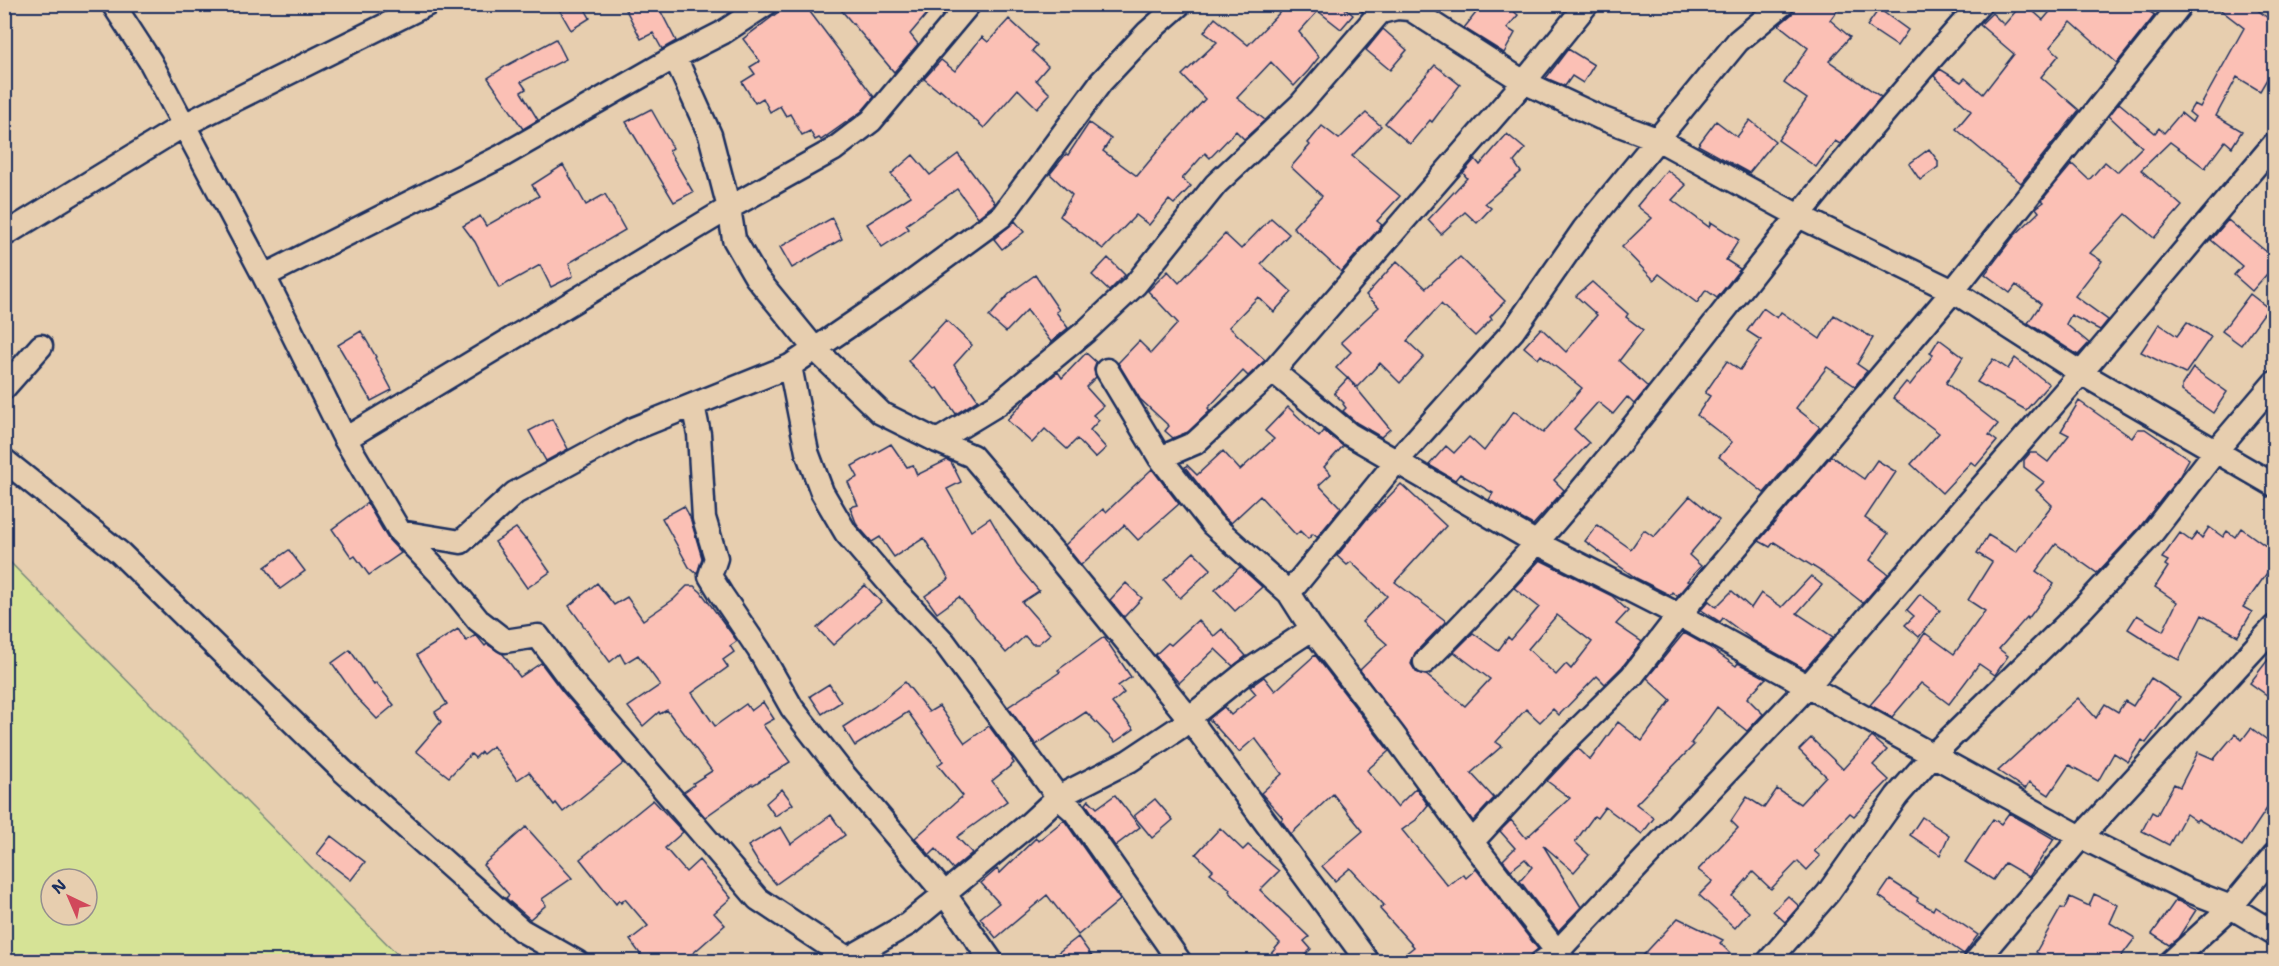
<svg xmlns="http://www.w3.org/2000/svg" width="2279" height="966" viewBox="0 0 2279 966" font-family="'Shantell Sans',sans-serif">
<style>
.green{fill:#d6e396;stroke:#78897a;stroke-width:1.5;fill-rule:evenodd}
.building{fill:#fbc0b5;stroke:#1b2f5e;stroke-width:1.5;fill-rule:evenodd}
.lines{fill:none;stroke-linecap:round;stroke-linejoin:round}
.street-casing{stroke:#1b2f5e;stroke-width:27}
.street{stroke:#e7ceaf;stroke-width:22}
</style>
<rect width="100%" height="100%" fill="#e7ceaf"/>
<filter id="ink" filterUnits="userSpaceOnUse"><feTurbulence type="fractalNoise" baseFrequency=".0167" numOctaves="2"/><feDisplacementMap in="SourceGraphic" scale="12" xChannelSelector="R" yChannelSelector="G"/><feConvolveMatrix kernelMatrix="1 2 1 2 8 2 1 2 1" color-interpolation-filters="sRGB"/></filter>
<g filter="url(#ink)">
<!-- green -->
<path class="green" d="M4,557h1l399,404h-399zM51,879h36v36h-36z"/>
<!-- building -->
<path class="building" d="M556,4h26l8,14 -19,12z
M623,4h34l19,37 -14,8 -9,-16 -12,6z
M789,4h15l70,93 -12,14 -41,29 -2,-2 -4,2 -5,-9 -8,4 -12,-21 -4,2 -6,-10 -10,6 -7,-14 -8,5 -13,-21 13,-8 -5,-7 10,-6 -17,-22z
M836,4h80l11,10 -17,20 8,10 -24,28z
M1288,4h52l13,11 -12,14 -23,-18 -19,21 20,25 -11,14 -14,15 -23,-24 -34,36 28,22 -21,19 -8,-8 -26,27 -5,-5 -23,26 9,7 -17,18 -5,-4 -20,25 -13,-10 -33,34 -43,-33 12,-21 -22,-21 16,-20 2,1 21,-32 22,16 -8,12 34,25 25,-30 43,-47 -23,-24 35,-33 -13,-10 11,-14 33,27z
M1483,4h22l13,11 -11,13 8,5 -11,20 -40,-25z
M1796,4h46l-12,16 20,17 -21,24 52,36 -41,47 -5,-3 -19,26 -38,-27 29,-41 -23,-16 24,-35 -29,-23 13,-11z
M2022,4h3l18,16 11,-13 -2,-3h85l18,11 -38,48 -46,-41 -21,25 9,8 -18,22 38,33 -58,73 -65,-54 15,-18 -37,-35 6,-7 21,13 4,-4 18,16 31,-40 -34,-29 12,-12 12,12z
M2213,4h37l24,19v44l-14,24 -23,-14 -21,39 26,15 -10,16 -7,-6 -20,27 -35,-26 -29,28 41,36 -28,32 -28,-24 -36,39 12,8 -27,35 33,24 -8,10 -29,-15 -5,9 23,19 -11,12 -50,-32 13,-19 -25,-19 -6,8 -25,-19 29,-38 25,-24 -3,-4 8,-6 -2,-2 30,-36 17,16 16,-18 12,10 25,-25 -33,-31 10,-13 36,30 4,-5 5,5 17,-20 11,9 3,-5 -6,-5 5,-8 6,3 44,-79z
M1879,9l29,21 -11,16 -30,-20z
M1009,19l28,26 -5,6 16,15 -12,14 14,14 -13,14 -19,-19 -34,39 -44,-39 -1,2 -15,-12 17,-19 14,11 27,-34 6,5z
M1383,29l24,21 -17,20 -24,-20z
M556,39l10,20 -45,23 5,7 -5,3 17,28 -15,9 -35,-51 18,-12z
M1568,49l26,16 -11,18 -11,-7 -7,10 -19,-8z
M1435,65l25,20 -28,37 -2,-2 -20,24 -25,-21z
M651,109l22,39 -4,3 24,41 -19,10 -48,-80z
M1366,113l15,13 -29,30 48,40 -23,25 5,4 -41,47 -48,-45 29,-31 -31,-29 19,-22 -2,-2 14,-17 17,13z
M1750,120l25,21 -26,32 -51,-28 18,-24 21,16z
M1507,134l18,15 -11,13 7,10 -36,31 6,5 -14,15 -12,-11 -24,22 -13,-14 39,-42 -4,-5 12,-14 5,6z
M1929,149l9,12v6l-18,13 -11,-16z
M958,154l37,49 -3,3 -14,11 -21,-28 -51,36 3,4 -27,18 -15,-23 44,-28 -20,-22 22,-19 17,20z
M563,165l23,40 19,-11 20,36 -56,33 4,13 -22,11 -11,-22 -41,23 -24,-46 -12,-16 17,-10 6,10 53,-30 -7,-11z
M1667,170l19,15 -14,15 37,27 2,-5 28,18 -13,20 14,9 -23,29 -11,-8 -9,13 -38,-29 -5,6 -32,-33 30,-29 -15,-12z
M832,218l10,21 -50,29 -12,-21z
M1271,218l18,16 -28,30 31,28 -18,20 -16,-15 -29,30 36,33 -17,16 -5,-5 -35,37 2,3 -22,21 -15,6 -8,-7 4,-5 -29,-27 -22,-36 21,-22 12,12 27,-30 -30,-32 20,-20 11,12 46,-49 16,15z
M2228,220l46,38v8l-22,25 -18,-16 8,-9 -31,-26z
M1015,221l9,11 -22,17 -8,-10z
M1460,257l45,44 -15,16 2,2 -17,17 -34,-32 -34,37 17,16 -24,26 -20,-20 -23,24 -21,-19 15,-16 -10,-10 38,-35 -13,-12 31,-34 29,27z
M1108,258l17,17 -16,16 -17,-16z
M1035,275l24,35 -3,2 12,16 -17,14 -24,-32 -21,22 -17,-15 21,-24z
M1592,282l36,32 -2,3 17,13 -24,31 29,26 -14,17 -7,-7 -14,17 -15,-12 -24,27 15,14 -35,37 10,10 -31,35 -44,-25 4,-7 -33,-19 -5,6 -26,-15 17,-19 8,7 15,-16 15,14 30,-40 29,22 39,-45 -41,-33 -3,4 -14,-12 17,-19 25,24 31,-37 -21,-19z
M2250,294l18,14 -27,37 -19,-14z
M1763,308l14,10 4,-6 39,27 14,-24 39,23 -16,26 10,7 -12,15 -28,-19 -31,41 24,19 -56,66 -45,-36 13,-15 -35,-27 13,-19 -5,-3 22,-32 13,9 21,-30 -14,-9z
M946,320l26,25 -18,20 24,35 -22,14 -18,-26 -3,1 -27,-28z
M2187,322l24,15 -26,37 -44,-22 18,-28 18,12z
M361,331l15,26 -1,1 17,32 -21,11 -33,-56z
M1939,339l24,18 -17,26 52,41 -9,11 8,6 -21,25 -5,-4 -29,31 -31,-29 28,-31 -46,-35 13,-16 4,3 23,-30 -3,-2z
M1086,353l10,9 -2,8 2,7 -10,10 17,19 -10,9 6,5 -9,10 16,18 -11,10 -18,-19 -10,10 -22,-20 -13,14 -25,-23 23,-25 28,-23 4,6z
M2015,358l34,26 -23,26 -49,-28 16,-23 15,10z
M2193,368l34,24 -14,21 -31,-22v-6z
M1348,378l42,51 -9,8 -24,-14 -14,-12 3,-3 -3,-4 1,-1 -10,-10z
M2079,401l53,37 6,-9h7l44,30 -10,18 -40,51 -42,45 -41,-29 -20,27 18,13 -26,35 -1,-2 -28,32 9,7 -13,19 -16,-11 -30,40 -28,-21 -29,34 -22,-12 20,-23 35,-49 29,21 31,-43 -17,-11 24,-38 -15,-9 11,-18 28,17 36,-47 -16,-15 8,-8 -20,-15v-7l6,-7h6l12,9 21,-27 -8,-4z
M1288,407l31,30 5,-6 19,15 -19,21 7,7 -12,11 22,23 -24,29 -4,-3 -5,5 -8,-8 -4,4 -36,-39 -29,27 -9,-8 -37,-48 2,-2 10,10 26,-24 17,19 34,-31 -9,-8z
M552,419l16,30 -22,12 -17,-30z
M891,444l16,23 6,-2 4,10 30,-15 4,2 10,20 -14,7 24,42 19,-13 27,47 22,26 -17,11 28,32 -12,10h-6l-7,-8 -19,17 -47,-56 -22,16 -12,-17 24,-17 -25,-41 -30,19 -14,-20 -8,5 -15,-17 -7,-18 8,-2 -10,-23 10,-5 -6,-11z
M1831,456l33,23 13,-19 19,12 -31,46 23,16 -18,26 18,14 -25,29 -33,-26 -56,-35 -4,5 -11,-6z
M1152,469l27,35 -41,36 -14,-15 -43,40 -16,-20 38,-36 3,3z
M1401,484l45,42 -51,56 51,39 -31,32 -4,11 5,8 10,3 39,31 25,-27 -36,-27 19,-19 25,18 10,-14 3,3 28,-33 -25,-19 26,-28 72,36 16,15 -12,13 26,18 -20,25 -17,17 -8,-8 -38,39 -6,-6 -13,13 -14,-13 -30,33 6,4 -31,27 23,25 -21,23 -113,-151 27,-26 -25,-22 25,-26 -36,-34 -4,3 -10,-9 29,-36zM1557,615l35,27 -21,27 -5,-5 -10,11 -28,-26z
M1690,496l29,24 -30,35 12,11 -14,15 2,1 -12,14 -5,-4 -2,3 -34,-17 -51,-37 12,-16 34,24 13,-19 10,7z
M367,503l21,36 13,14 -32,22 -14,-19 -3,2 -20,-29z
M684,506l6,11 12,41 -5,16 -8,-7 -27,-49z
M2209,527l14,10 4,-6 8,6 6,-9 33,24v11l-31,44 9,5 -14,24 -36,-21 -23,45 -25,-13 1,-1 -27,-17 9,-14 26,16 14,-29 -22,-15 13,-20 -3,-2 3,-4 -6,-3 18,-25 11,8 6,-8 5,5z
M516,528l9,11 1,-1 24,34 -23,16 -32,-46z
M289,550l16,21 -25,18 -15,-22z
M1194,552l17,17 -31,29 -16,-18z
M1240,567l22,20 -27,24 -20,-21z
M1811,576l11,9 -25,28 36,24 -28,32 -51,-28 -31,-23 -3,4 -19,-12 8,-9 7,6 16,-16 19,17 10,-15 21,14z
M597,583l17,22 13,-8 16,23 31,-21 13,-13h7l7,6 36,49 -7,5 4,6 -11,8 5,7 -36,26 23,33 31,-22 5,7 12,-9 11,17 -11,6 27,37 -37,23 -1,-1 -47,33 -21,-25 10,-7 -1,-2 19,-12 -45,-61 -7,4 -1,-2 -16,14 -15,-19 32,-22 -22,-30 -13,8 -5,-9 -10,8 -41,-56z
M1126,583l16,15 -18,19 -14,-17z
M865,585l16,17 -48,43 -16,-17z
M1920,594l20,16 -21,27 -14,-12 9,-9 -7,-6z
M1198,620l16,16 8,-7 24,27 -13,10 -18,-17 -36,34 -24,-28 13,-12 3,2z
M458,629l8,12 10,-6 9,11 2,-2 16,10 17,23 21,-14 21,28 62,72 -61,49 -7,-9 -2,2 -25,-33 -12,8 -24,-34 -10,8 -2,-2 -6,6 -4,-4 -22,23 -13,-10 -20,-16 25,-29 -6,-10 12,-8 -30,-49z
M1684,633l25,14 27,19 2,-3 28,15 -19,20 16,16 -16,17 -30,-24 -26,36 3,2 -58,59 18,14 -12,16 -37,-27 -8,11 -3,-2 -19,26 14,13 -15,17 -31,-27 38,62 -23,24 -38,-50 12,-14 -7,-8 -14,11 -8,-10 12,-12 -15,-17 11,-11 15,18 44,-40 -23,-17 31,-33 12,12 28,-38 24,19 29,-41 -24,-22z
M1104,637l27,40 -13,9 6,7 -12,10 22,26 -19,13 -29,-30 -50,33 -28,-38 52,-35 -2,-2z
M350,650l24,35 2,-2 18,22 -17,14 -21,-22 -24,-34z
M2274,652v48l-24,-17z
M1315,655l74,96 -22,19 30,37 19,-19 12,17 -12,15 -14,10 46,56 15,-12 3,4 10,-9 62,80 -15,13h-128l19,-15 -34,-38 4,-4 -34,-37 -15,13 -13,-15 41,-35 -30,-37 -42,40 -10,-14 2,-2 -22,-25 21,-19 -27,-36 -16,14 -30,-33 15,-12 7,8 25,-21 -6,-7 14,-10 11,14z
M2151,678l29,19 -34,46 -4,-3 -14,22 -14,-9 -16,28 -29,-16 -20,30 -20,-13 -4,7 -27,-18 80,-73 18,20 9,-14 13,8 7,-11 8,5z
M905,682l24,30 10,-6 26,37 24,-17 24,33 -1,1 2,3 -22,18 15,20 -50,36 15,16 -19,16 -17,-20 -6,6 -15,-17 48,-42 -25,-31 5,-4 -35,-49 -53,34 -12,-19 31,-20z
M829,684l12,18 -19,12 -12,-18z
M2251,728l23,17v53l-32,48 -44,-27 -2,2 -10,-7 -17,31 -27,-14 10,-19 5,3 17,-31 6,3 18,-35 16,7 21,-25 7,6z
M1872,737l15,13 -14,15 16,15 -35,36 -4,-3 -36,38 6,5 -13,14 -9,-9 -27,28 -18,-17 -21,24 17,16 -14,16 -36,-33 14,-14 -15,-11 40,-42 -7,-7 16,-24 17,11 13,-19 23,15 26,-28 -27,-26 12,-12 32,31z
M782,789l11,15 -18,12 -9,-13z
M1115,795l25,32 -25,19 -29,-42 3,-4 8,8z
M1155,799l18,21 -21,18 -18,-22z
M653,800l30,32 -18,16 21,24 13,-12 32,38 -17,15 11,12 -42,37h-37l-16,-22 18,-14 -23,-27 -4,4 -2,-3 -3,4 -36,-45z
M2009,813l45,26 -25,38 -24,-14 -12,17 -28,-18 28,-43 8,5z
M831,815l14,20 -69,49 -17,-20 -11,-18 33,-19 10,17z
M1922,817l27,18 -9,20 -30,-20z
M1064,820l56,80 -42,35 -31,-40 -51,43 -16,-20 19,-15 -18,-20 16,-14 3,4 36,-35 2,3z
M526,827l46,51 -30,21 4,6 -16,14 -21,-18 -3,-3 3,-3 -26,-30z
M1220,828l23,22 5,-5 31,26 -19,19 49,47 -5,4 7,8 -13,13h-34l16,-19 -36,-35 -15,-17 1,-2 -20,-16 3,-3 -17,-16z
M331,836l34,26 -14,18 -34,-26z
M1890,880l28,18 -1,3 16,9 2,-4 43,29 -14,19 -85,-58z
M2094,894l24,11 -8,18 25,15 -18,24h-67l-14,-10 25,-44 3,1 6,-12 19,9z
M1788,896l11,10 -14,16 -12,-11z
M2176,900l20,10 -18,28 -9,7 -17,-11z
M1678,918l45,22 -3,3 10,10 -8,9h-85z
M1078,937l18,25h-50z"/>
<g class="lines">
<!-- street casing -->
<g class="street-casing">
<path id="street" d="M113,4l37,57 114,215 81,163 55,93 44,46 34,42 27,21 33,-5 34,46 186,217 89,59
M1372,4l9,8 16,-4 13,1 114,73 77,36 58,22 140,76 154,75 128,82 193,112
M675,57l35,78 19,73 5,31 22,38 58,71 67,65 56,28 35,15 84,99 133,163 179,244
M4,235l180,-110 244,-121
M264,276l238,-120 173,-99 47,-24 44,-29
M790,366l17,86 15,40 24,41 49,57 49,52 114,155 17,15 105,150
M1107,370l53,88 52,66 77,69 23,36 81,105 79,108 93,120
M1273,371l76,63 188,109 142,72 402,222 106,53 44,17 43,26
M4,388l37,-42
M693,405l6,29 5,84 12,40 -6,18 11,18 38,56 33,58 49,63 103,122 48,69
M345,439l384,-231 104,-58 38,-29 98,-117
M937,441l61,-37 88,-73 49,-46 81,-101 85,-80 86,-100
M1160,458l35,-15 78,-72 251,-289 63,-78
M4,460l116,93 223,218 178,159 56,32
M400,532l61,10 54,-49 118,-64 157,-63 103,-70 109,-80 99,-134 46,-49 33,-29
M1289,593l107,-131 117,-131 71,-102 154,-188 45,-37
M1425,662c138,-136 252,-293 372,-444 59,-73 120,-144 183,-214
M1472,842l82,-89 78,-77 47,-61 274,-324 228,-287
M842,962l66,-38 121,-100 29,-27 71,-36 51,-34 9,-9 56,-45 67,-44
M1542,962l16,-11 250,-265 273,-313 193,-229
M1768,962l60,-69 69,-97 35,-40 150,-147 67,-72 66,-85 59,-69
M1975,962l106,-125 193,-210
M2171,962l60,-55 43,-52"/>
</g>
<!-- street -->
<use href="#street" class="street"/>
</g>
</g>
<!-- margin -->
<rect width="2279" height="966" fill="none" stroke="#e7ceaf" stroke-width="24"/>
<rect x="12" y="12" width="2255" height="942" fill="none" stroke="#1b2f5e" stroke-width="2" filter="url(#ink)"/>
<!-- north arrow -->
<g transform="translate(69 897) rotate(316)"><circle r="28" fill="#e7ceaf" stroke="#958e8f" stroke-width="1.5"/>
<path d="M0-4.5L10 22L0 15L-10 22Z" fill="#d1495b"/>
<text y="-9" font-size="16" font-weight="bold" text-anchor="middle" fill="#1b2f5e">N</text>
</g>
</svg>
